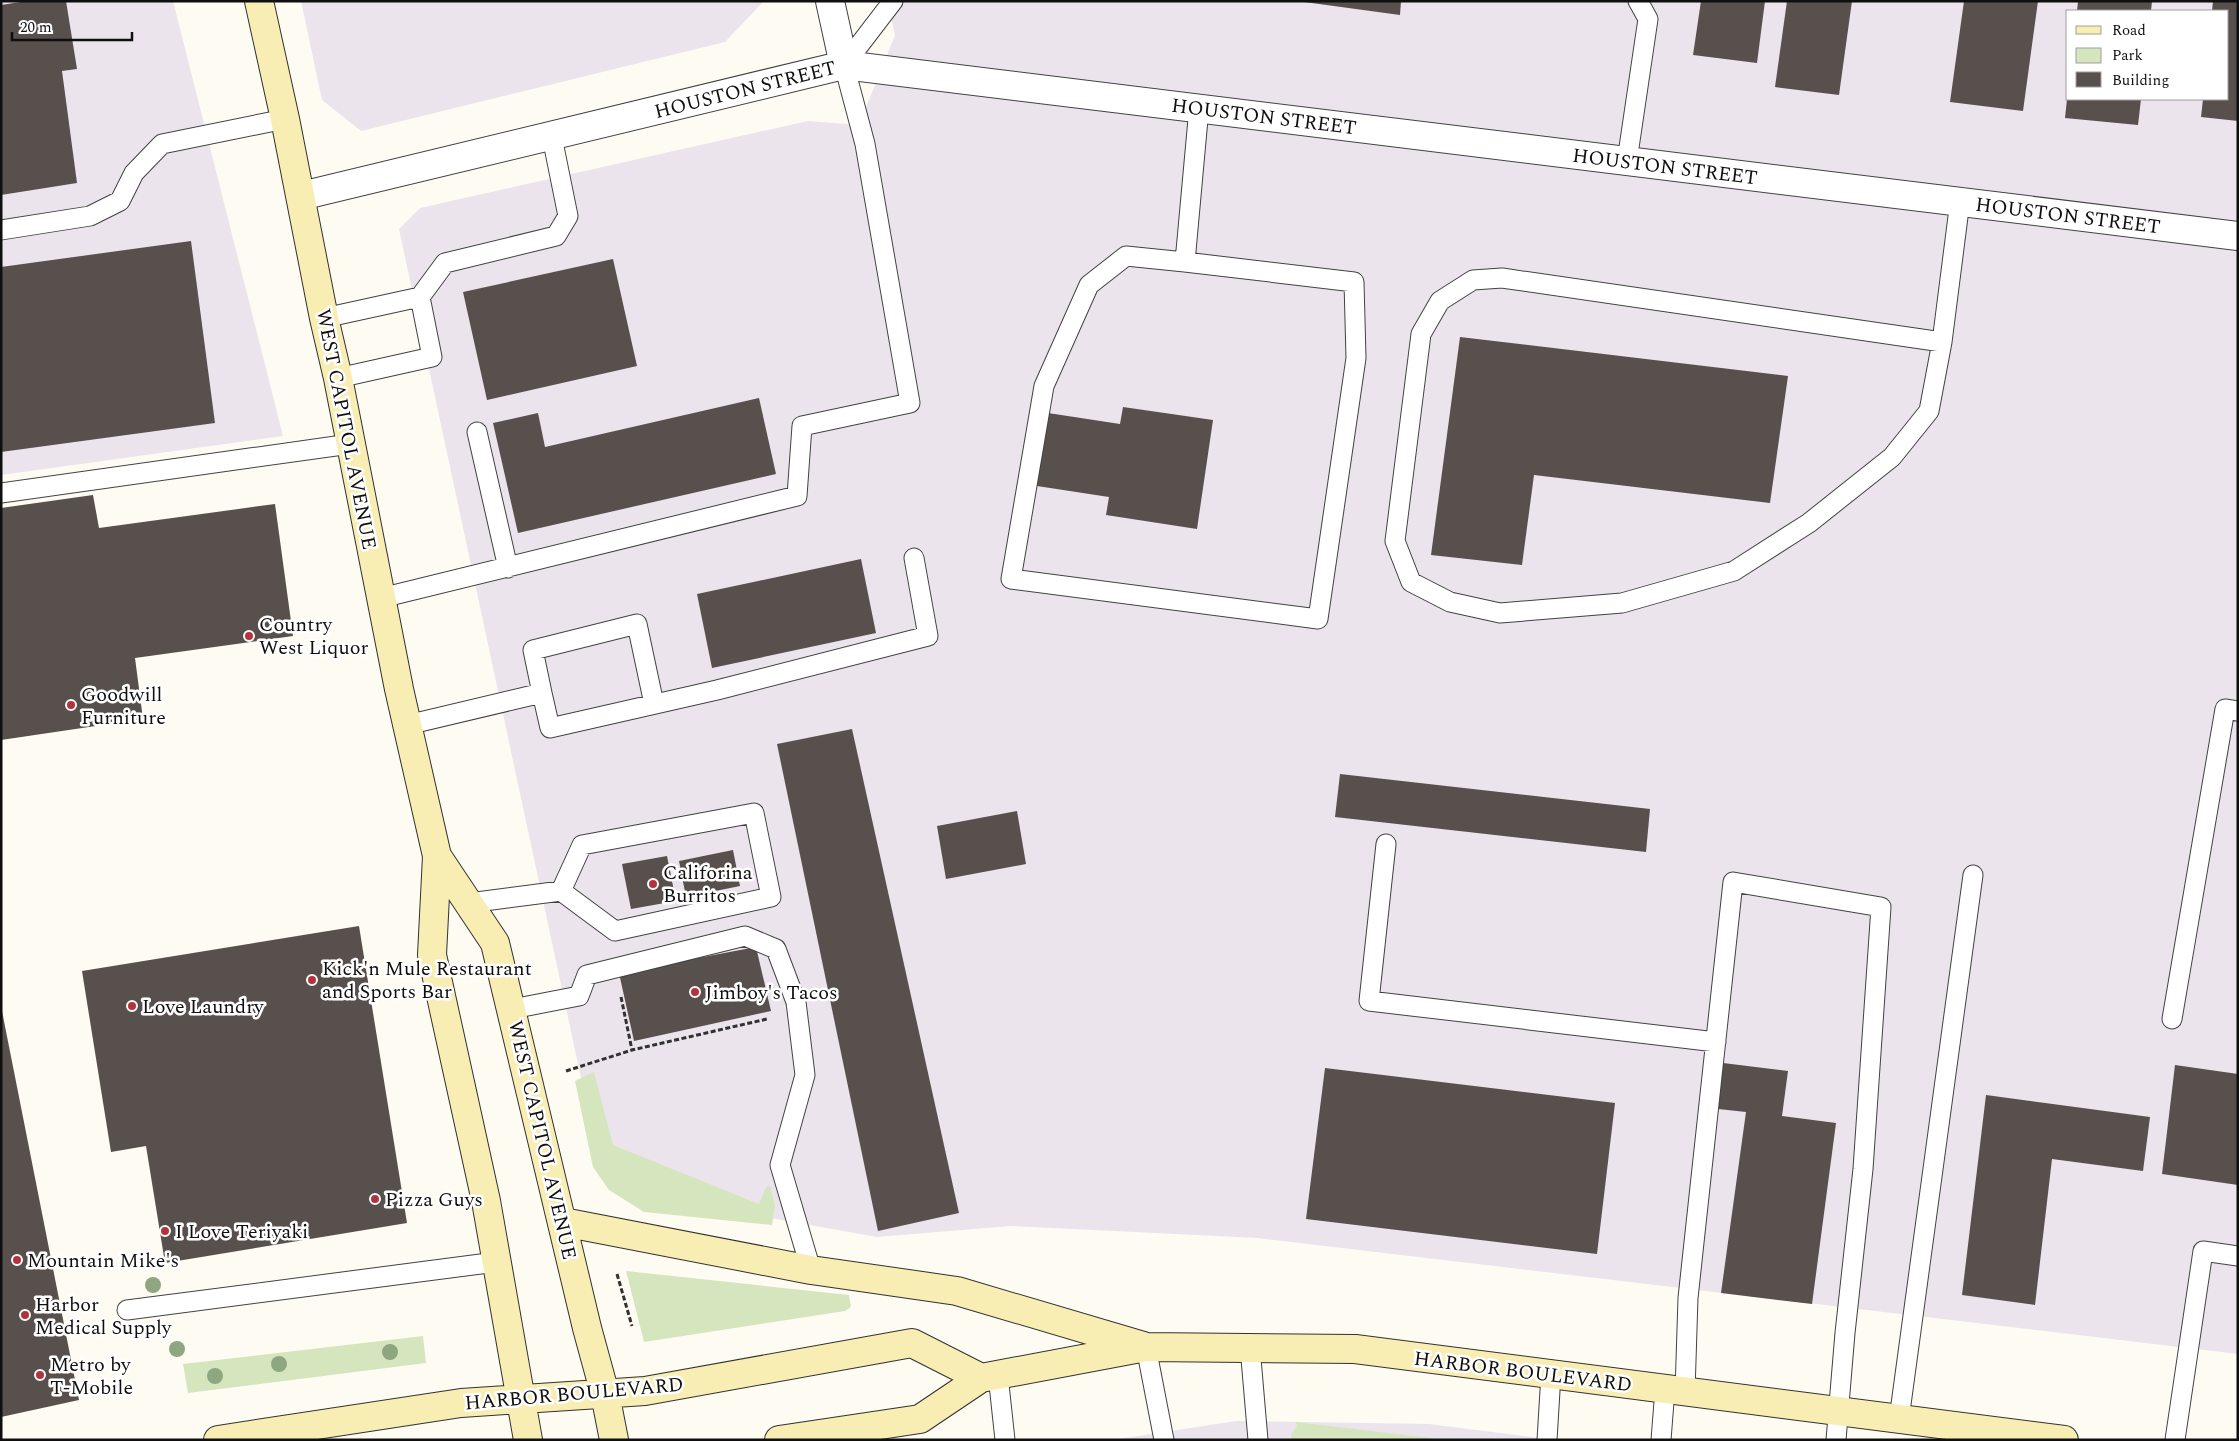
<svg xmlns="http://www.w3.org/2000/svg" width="2239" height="1441" viewBox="0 0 2239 1441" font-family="Spectral,serif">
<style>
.industrial{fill:#ebe4ed;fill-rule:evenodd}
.green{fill:#d5e6be}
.building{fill:#57504c}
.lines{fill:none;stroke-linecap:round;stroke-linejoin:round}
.service-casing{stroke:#424242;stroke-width:21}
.minor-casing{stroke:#424242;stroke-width:30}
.secondary-casing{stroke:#313131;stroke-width:30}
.path{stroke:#313131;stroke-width:3;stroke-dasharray:5 2.5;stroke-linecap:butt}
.service{stroke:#fff;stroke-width:19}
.minor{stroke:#fff;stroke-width:28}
.secondary{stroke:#f8edb3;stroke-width:28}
.tree{fill:#8fa781}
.poi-dot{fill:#b4323f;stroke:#fff;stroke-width:2}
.labels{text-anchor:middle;stroke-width:5;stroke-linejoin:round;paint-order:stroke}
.street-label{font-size:20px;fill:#0f0f0f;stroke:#fff}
.poi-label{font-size:20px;fill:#0f0f0f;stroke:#fff;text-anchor:start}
</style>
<rect width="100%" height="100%" fill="#fefbf2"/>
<!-- industrial -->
<path class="industrial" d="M1,1h172l110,435 -282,39z
M301,1h463l-39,41 -364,89 -39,-31z
M887,1h1351v1353l-980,-116 -247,-12 -134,11 -248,-44 -30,-31 -200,-933 21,-21 388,-87 51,4 36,-90zM2068,11h160v88h-160z
M1236,1421l193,3 128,16h-445z"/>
<!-- green -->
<path class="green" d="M594,1072l19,73 146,59 7,-17 4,-1 5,20 -3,19 -128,-13 -35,-22 -16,-23 -18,-86z
M626,1271l223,24 2,12 -6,4 -201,31z
M423,1336l3,27 -238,30 -5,-29z
M1296,1422l151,18h-155l-1,-6 6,-8z"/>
<!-- building -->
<path class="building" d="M27,1h39l11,68 -15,2 15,112 -76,12v-190z
M1297,1h104l-1,14z
M1701,1h64l-8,62 -64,-8z
M1787,1h65l-13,94 -64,-8z
M1964,1h74l-15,110 -73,-9z
M2078,1h74l-1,10h-74z
M2213,1h25v120l-37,-4 2,-18h25v-88h-16z
M2067,99h74l-3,26 -73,-7z
M191,241l24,182 -214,29v-185z
M613,259l24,107 -150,34 -24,-108z
M1460,337l328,39 -18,127 -236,-28 -12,90 -91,-10z
M759,398l17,76 -258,59 -25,-110 45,-10 7,34z
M1123,407l90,13 -16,109 -91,-14 3,-18 -72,-11 11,-73 72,11z
M93,495l6,33 176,-24 18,132 -158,22 8,61 -142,21v-232z
M861,559l15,74 -164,35 -15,-74z
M852,729l107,484 -81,18 -101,-487z
M1340,774l310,35 -4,43 -311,-35z
M1017,811l9,53 -80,15 -9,-53z
M733,850l7,36 -54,11 -7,-36z
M667,856l9,45 -45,8 -9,-45z
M359,926l48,297 -242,40 -19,-117 -35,6 -29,-181z
M756,947l15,64 -137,30 -15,-68z
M1,1006l78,394 -78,17z
M1715,1062l73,9 -6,45 54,7 -24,181 -91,-11 25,-181 -37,-4z
M2175,1065l63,9v111l-76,-11z
M1325,1068l290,35 -18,151 -291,-35z
M1986,1095l164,22 -7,54 -91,-12 -17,146 -73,-10z"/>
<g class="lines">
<!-- service casing -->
<g class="service-casing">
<path id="service" d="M1627,161l21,-142 -10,-18
M1,230l89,-14 30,-15 14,-28 28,-29 123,-25
M1185,262l-59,-6 -37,29 -45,101 -33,193 307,40 38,-261 -2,-76 -169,-20 14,-154
M324,318l96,-21 25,-34 111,-27 12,-20 -16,-79
M1942,342l-13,69 -37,46 -83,66 -75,48 -112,32 -122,10 -50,-11 -39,-20 -16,-41 26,-207 19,-33 33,-21 29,-2 440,64 18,-141
M338,378l94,-21 -12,-60
M477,432l31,136
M1,493l349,-49
M381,598l416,-102 5,-70 108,-23 -45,-259 -21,-79 49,-64
M542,693l-9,-43 104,-26 17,80
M407,725l135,-32 8,35 167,-38 211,-54 -14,-78
M1386,844l-17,157 347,41
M469,903l92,-12 54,40 156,-34 -17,-84 -172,32 -21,46
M512,1009l67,-13 8,-21 158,-39 31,13 20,53 9,73 -25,90 31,105
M2172,1019l53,-310 13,2
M127,1310l369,-48
M1146,1347l18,93
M1250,1347l8,93
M998,1375l7,65
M1685,1392l3,-94 45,-416 148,25 -18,262 -18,164 -9,107
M1899,1419l74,-544
M1547,1440l4,-66
M1661,1440l4,-51
M2175,1440l28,-189 35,5"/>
</g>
<!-- minor casing -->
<g class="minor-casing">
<path id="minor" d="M830,1l14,64
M301,196l543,-131 1394,171"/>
</g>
<!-- secondary casing -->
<g class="secondary-casing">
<path id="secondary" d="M259,1l26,118 39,199 14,60 61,311 38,167 -5,99 54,246 42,239
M437,856l58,87 92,385 18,66 9,46
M563,1222l248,48 146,21 186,55
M218,1440l243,-37 184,-12 267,-48 69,35
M779,1440l141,-21 61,-41 165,-31 209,2 709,91"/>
</g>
<!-- path -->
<path class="path" d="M621,997l11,53
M566,1071l66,-21 135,-31
M617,1274l15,52"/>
<!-- service -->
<use href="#service" class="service"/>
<!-- minor -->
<use href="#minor" class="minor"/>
<!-- secondary -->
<use href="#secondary" class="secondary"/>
</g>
<!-- trees -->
<g class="tree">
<circle cx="153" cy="1285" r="8"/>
<circle cx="177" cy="1349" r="8"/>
<circle cx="390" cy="1352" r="8"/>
<circle cx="279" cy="1364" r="8"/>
<circle cx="215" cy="1376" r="8"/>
</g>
<!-- markers -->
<g class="poi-dot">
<circle cx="249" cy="636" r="5"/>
<circle cx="71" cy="705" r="5"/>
<circle cx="653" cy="884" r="5"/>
<circle cx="312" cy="980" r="5"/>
<circle cx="695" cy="992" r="5"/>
<circle cx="132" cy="1006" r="5"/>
<circle cx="375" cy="1199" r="5"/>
<circle cx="165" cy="1231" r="5"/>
<circle cx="17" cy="1260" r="5"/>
<circle cx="25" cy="1315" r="5"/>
<circle cx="40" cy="1375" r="5"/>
</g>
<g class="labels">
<!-- street labels -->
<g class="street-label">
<text transform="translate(745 89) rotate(-14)" y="7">HOUSTON STREET</text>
<text transform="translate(1264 116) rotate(7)" y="7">HOUSTON STREET</text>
<text transform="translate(1665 166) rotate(7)" y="7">HOUSTON STREET</text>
<text transform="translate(2068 215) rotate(7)" y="7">HOUSTON STREET</text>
<text transform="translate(347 429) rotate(79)" y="7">WEST CAPITOL AVENUE</text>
<text transform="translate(543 1140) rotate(77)" y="7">WEST CAPITOL AVENUE</text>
<text transform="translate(1523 1371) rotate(7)" y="7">HARBOR BOULEVARD</text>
<text transform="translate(574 1393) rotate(-5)" y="7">HARBOR BOULEVARD</text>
</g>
<!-- poi labels -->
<g class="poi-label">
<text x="259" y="631">Country<tspan x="259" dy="23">West Liquor</tspan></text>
<text x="81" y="701">Goodwill<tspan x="81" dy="23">Furniture</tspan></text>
<text x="663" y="879">Califorina<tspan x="663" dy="23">Burritos</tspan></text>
<text x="322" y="975">Kick'n Mule Restaurant<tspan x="322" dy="23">and Sports Bar</tspan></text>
<text x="705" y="999">Jimboy's Tacos</text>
<text x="142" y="1013">Love Laundry</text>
<text x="385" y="1206">Pizza Guys</text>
<text x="175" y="1238">I Love Teriyaki</text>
<text x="27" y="1267">Mountain Mike's</text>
<text x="35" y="1311">Harbor<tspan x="35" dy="23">Medical Supply</tspan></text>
<text x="50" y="1371">Metro by<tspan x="50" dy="23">T-Mobile</tspan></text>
</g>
</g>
<!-- border -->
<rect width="2239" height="1441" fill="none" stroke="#0f0f0f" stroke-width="5"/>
<!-- legend -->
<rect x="2066" y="10" width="162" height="90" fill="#ffffff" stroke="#9f9f9f"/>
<rect x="2076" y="26" width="25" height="8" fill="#f8edb3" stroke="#9f9f9f"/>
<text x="2112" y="35" font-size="15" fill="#0f0f0f">Road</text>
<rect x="2076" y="48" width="25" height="15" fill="#d5e6be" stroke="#9f9f9f"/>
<text x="2112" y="60" font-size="15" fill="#0f0f0f">Park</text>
<rect x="2076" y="72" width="25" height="15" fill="#57504c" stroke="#9f9f9f"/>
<text x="2112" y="85" font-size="15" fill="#0f0f0f">Building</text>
<!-- scale -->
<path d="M12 32v8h120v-8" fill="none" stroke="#0f0f0f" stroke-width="2.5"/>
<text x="20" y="32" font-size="15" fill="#0f0f0f" stroke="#ffffff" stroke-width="4" paint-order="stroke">20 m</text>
</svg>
